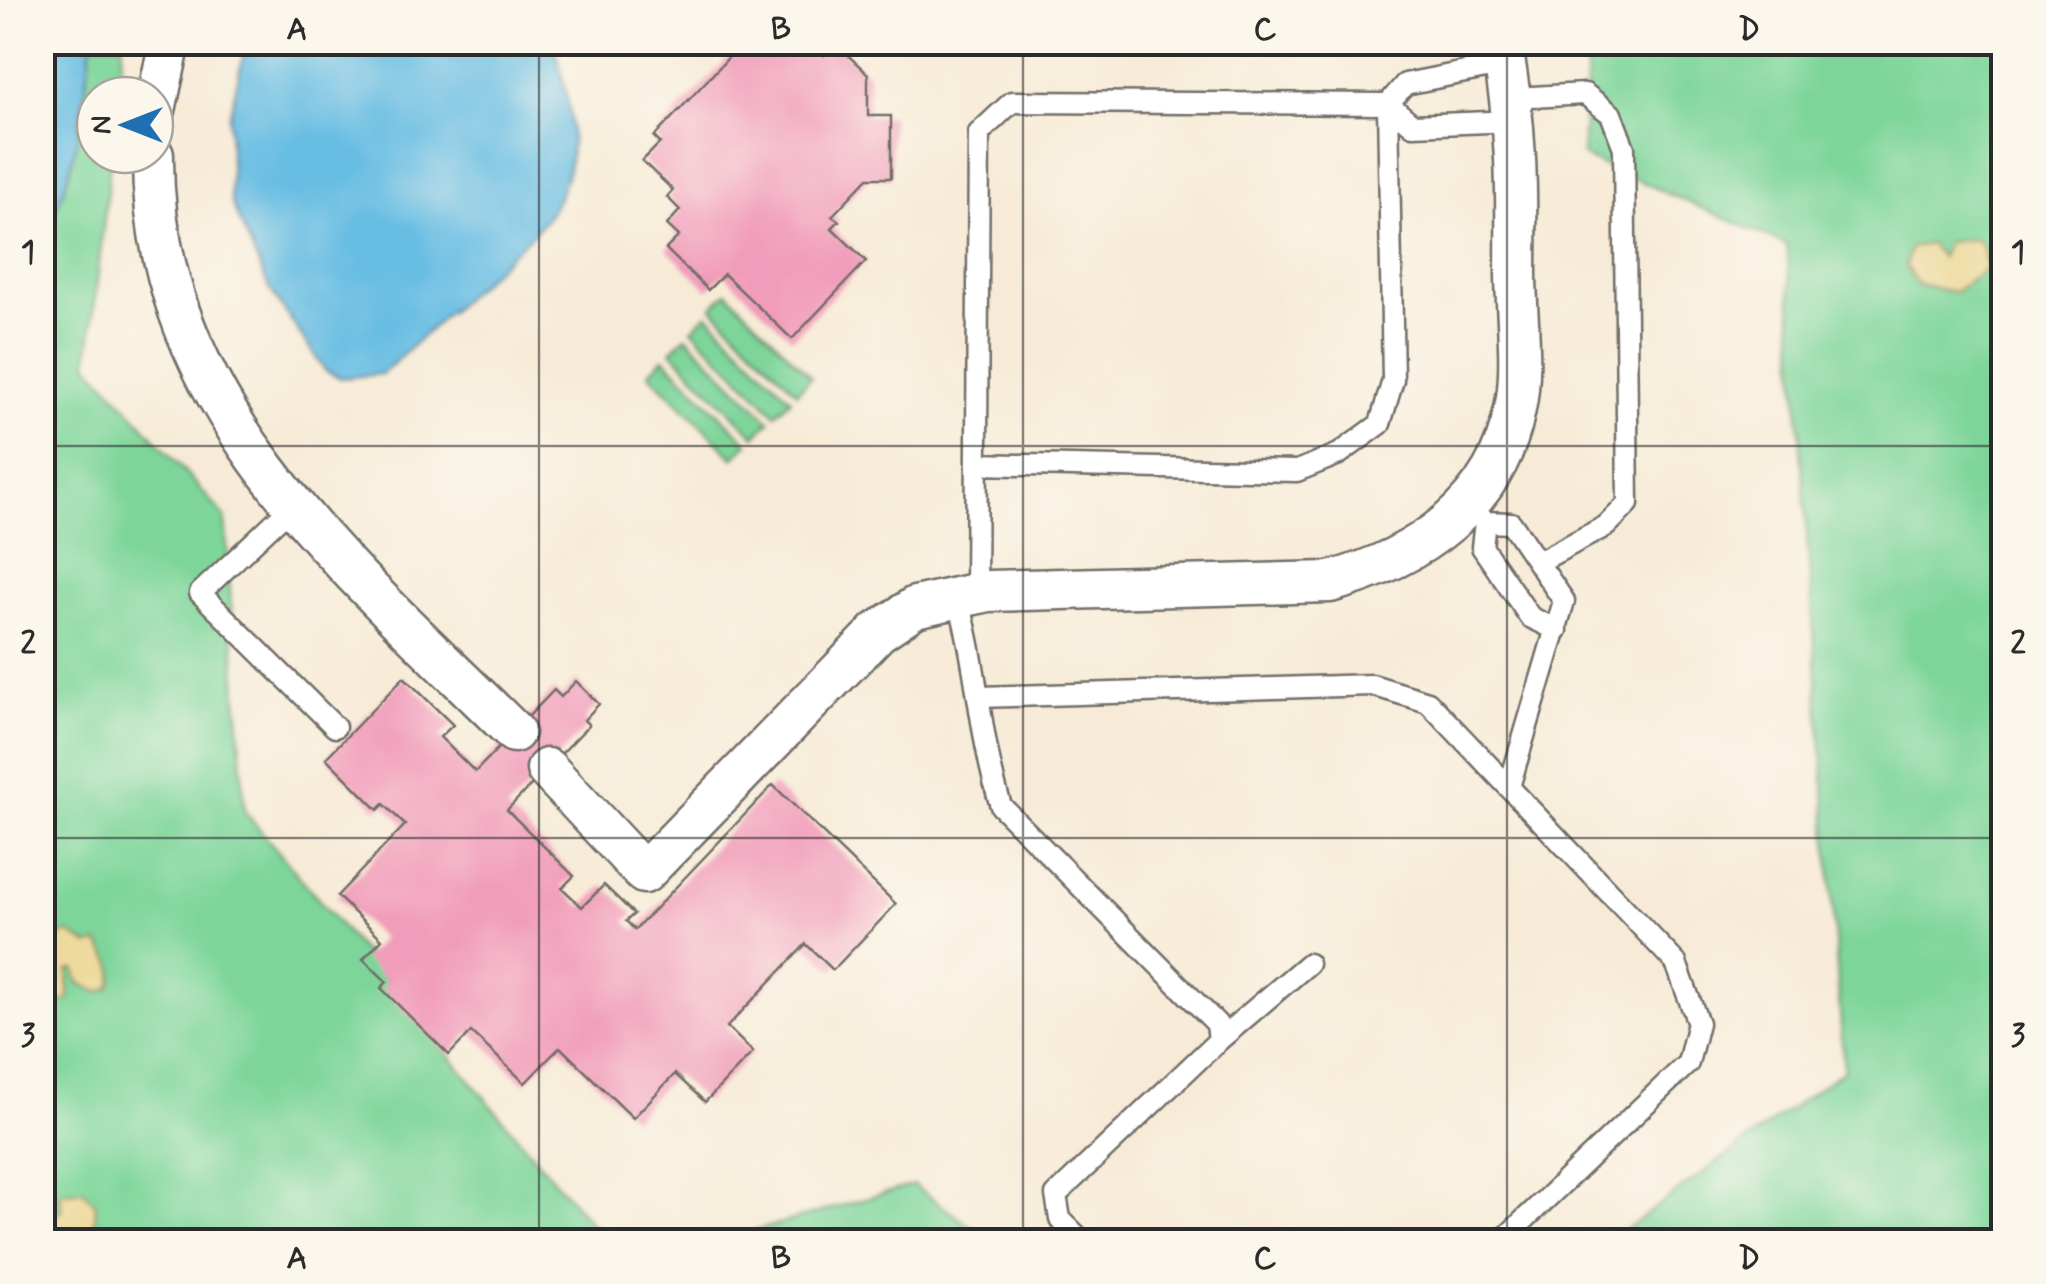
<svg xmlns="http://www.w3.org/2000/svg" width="2046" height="1284" viewBox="0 0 2046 1284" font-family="Mynerve,sans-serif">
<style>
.green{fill:#7dd59a;stroke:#548062;stroke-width:2.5}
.sand{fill:#eeda9e;stroke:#8c8264;stroke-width:2.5}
.water{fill:#67bde3;stroke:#497487;stroke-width:2.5}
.building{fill:#f19cba}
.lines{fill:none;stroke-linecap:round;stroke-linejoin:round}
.service-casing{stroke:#726e67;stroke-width:25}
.minor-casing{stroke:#726e67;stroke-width:45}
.service{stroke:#fff;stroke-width:20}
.minor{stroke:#fff;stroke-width:40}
.grid{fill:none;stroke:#2b2b2b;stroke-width:2.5;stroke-opacity:0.55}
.neatline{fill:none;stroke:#2b2b2b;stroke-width:4}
.grid-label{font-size:32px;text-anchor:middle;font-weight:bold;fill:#2b2b2b}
</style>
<rect width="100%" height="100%" fill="#fbf7ec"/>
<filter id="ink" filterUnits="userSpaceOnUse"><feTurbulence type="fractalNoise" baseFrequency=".01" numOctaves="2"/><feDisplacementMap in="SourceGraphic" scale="20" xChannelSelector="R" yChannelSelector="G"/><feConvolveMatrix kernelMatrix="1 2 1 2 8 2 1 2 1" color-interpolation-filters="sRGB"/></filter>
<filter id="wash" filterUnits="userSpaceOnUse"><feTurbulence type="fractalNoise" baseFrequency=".0048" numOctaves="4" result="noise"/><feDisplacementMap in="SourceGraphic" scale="40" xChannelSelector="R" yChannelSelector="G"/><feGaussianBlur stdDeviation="2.25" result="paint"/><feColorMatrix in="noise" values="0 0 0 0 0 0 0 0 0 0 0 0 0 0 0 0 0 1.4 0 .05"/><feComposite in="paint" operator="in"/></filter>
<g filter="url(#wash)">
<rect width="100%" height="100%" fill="#f7ebd7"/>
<!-- green -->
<path class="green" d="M42,43h81l-5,52h-23v60h16l-23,208 137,154 20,295 360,429h-562z
M1588,43h415v1198h-393l234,-171 -57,-825 -205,-89z
M727,292l84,85 -14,15 -85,-85z
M707,314l84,85 -15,15 -84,-85z
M686,336l84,85 -15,15 -84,-85z
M664,358l84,85 -14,15 -85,-85z
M913,1185l78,56h-270z"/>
<!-- sand -->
<path class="sand" d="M1975,239l8,7 3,23 -31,23 -37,-7 -13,-19 6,-19 19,-3 11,13 6,-15z
M69,933l20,12 9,-2c13,17 21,24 11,45l-11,4 -19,-9 -4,-14 -7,1 1,30 -26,4v-51l16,-17z
M83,1190l13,15 -2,25 -5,3 -9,-4 -1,12h-36v-42l7,18 12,-6 -2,-18z"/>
<!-- water -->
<path class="water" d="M43,42l49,1c-9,62 -16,137 -49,192z
M246,43h308c19,71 33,128 -18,188l-154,143 -41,4 -16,-7 -56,-83 -38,-86 -2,-84z"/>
<g id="blocks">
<!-- building -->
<path class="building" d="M743,42h68l13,13 11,-12 33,31v42h23v62h-23l-36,38 7,5 -7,7 34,33 -74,78 -68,-65 -16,16 -42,-41 13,-13 -12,-11 13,-15 -13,-13 6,-7 -31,-29 18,-18 -6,-6z
M404,677l49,48 -13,12 35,35 79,-82 7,7 15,-16 23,23 -15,16 5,5 -82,85 67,66 -12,12 20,19 22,-22 30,29 -8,7 9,9 138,-145 123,119 -63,66 -27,-26 -79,83 26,25 -48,50 -30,-28 -42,44 -73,-71 -35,36 -54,-51 -22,23 -68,-67 6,-6 -24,-23 19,-20 -45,-43 68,-71 -21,-21 -6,6 -52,-52z"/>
</g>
</g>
<g filter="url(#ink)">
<use href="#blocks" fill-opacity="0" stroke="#726e67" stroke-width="2.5"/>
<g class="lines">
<!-- service casing -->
<g class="service-casing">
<path id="service" d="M1506,64l-101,20 -17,20 25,21 102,-4
M1514,98l71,-4 26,20 13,34 4,356 -22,22 -66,35
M1468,503l17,19 26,1 53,78 -55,186
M292,506l-92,87 135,134
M1485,522l-3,25 48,70 27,13
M976,593l3,-460 33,-31 376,2 5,276 -13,44 -41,30 -42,17 -320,-7
M957,595c21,70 22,142 44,211l216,218 2,16 -163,155 4,24 23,23
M979,697l393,-12 56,17 248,261 22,60 -10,40 -187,179
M1219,1040l89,-76"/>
</g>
<!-- minor casing -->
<g class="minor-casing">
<path id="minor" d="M155,110l15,-68
M153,155c-2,253 197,414 361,577
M547,769l97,104 234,-241 37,-25 73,-16 342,-9c88,-24 167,-77 185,-173 9,-42 1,-94 1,-138 1,-83 1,-147 -15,-229"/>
</g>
<!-- service -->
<use href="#service" class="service"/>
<!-- minor -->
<use href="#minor" class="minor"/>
</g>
</g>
<!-- grid -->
<path class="grid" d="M539,42v1200M1023,42v1200M1507,42v1200M42,446h1962M42,838h1962"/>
<!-- margin -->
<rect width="2046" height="1284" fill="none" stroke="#fbf7ec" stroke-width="110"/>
<!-- north arrow -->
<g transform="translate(125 125) rotate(270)"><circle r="48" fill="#fbf7ec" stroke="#a8a59f" stroke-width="2.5"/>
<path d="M0-8L18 38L0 25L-18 38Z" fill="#1f6fb2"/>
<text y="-15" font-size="28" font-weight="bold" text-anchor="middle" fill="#2b2b2b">N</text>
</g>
<rect x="55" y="55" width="1936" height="1174" class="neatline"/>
<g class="grid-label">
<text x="297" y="39">A</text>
<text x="781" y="39">B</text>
<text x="1265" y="39">C</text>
<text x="1749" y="39">D</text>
<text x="28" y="262">1</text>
<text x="2018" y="262">1</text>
<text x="28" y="653">2</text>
<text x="2018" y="653">2</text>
<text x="28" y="1045">3</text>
<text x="2018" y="1045">3</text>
<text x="297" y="1268">A</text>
<text x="781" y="1268">B</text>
<text x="1265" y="1268">C</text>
<text x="1749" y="1268">D</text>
</g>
</svg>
